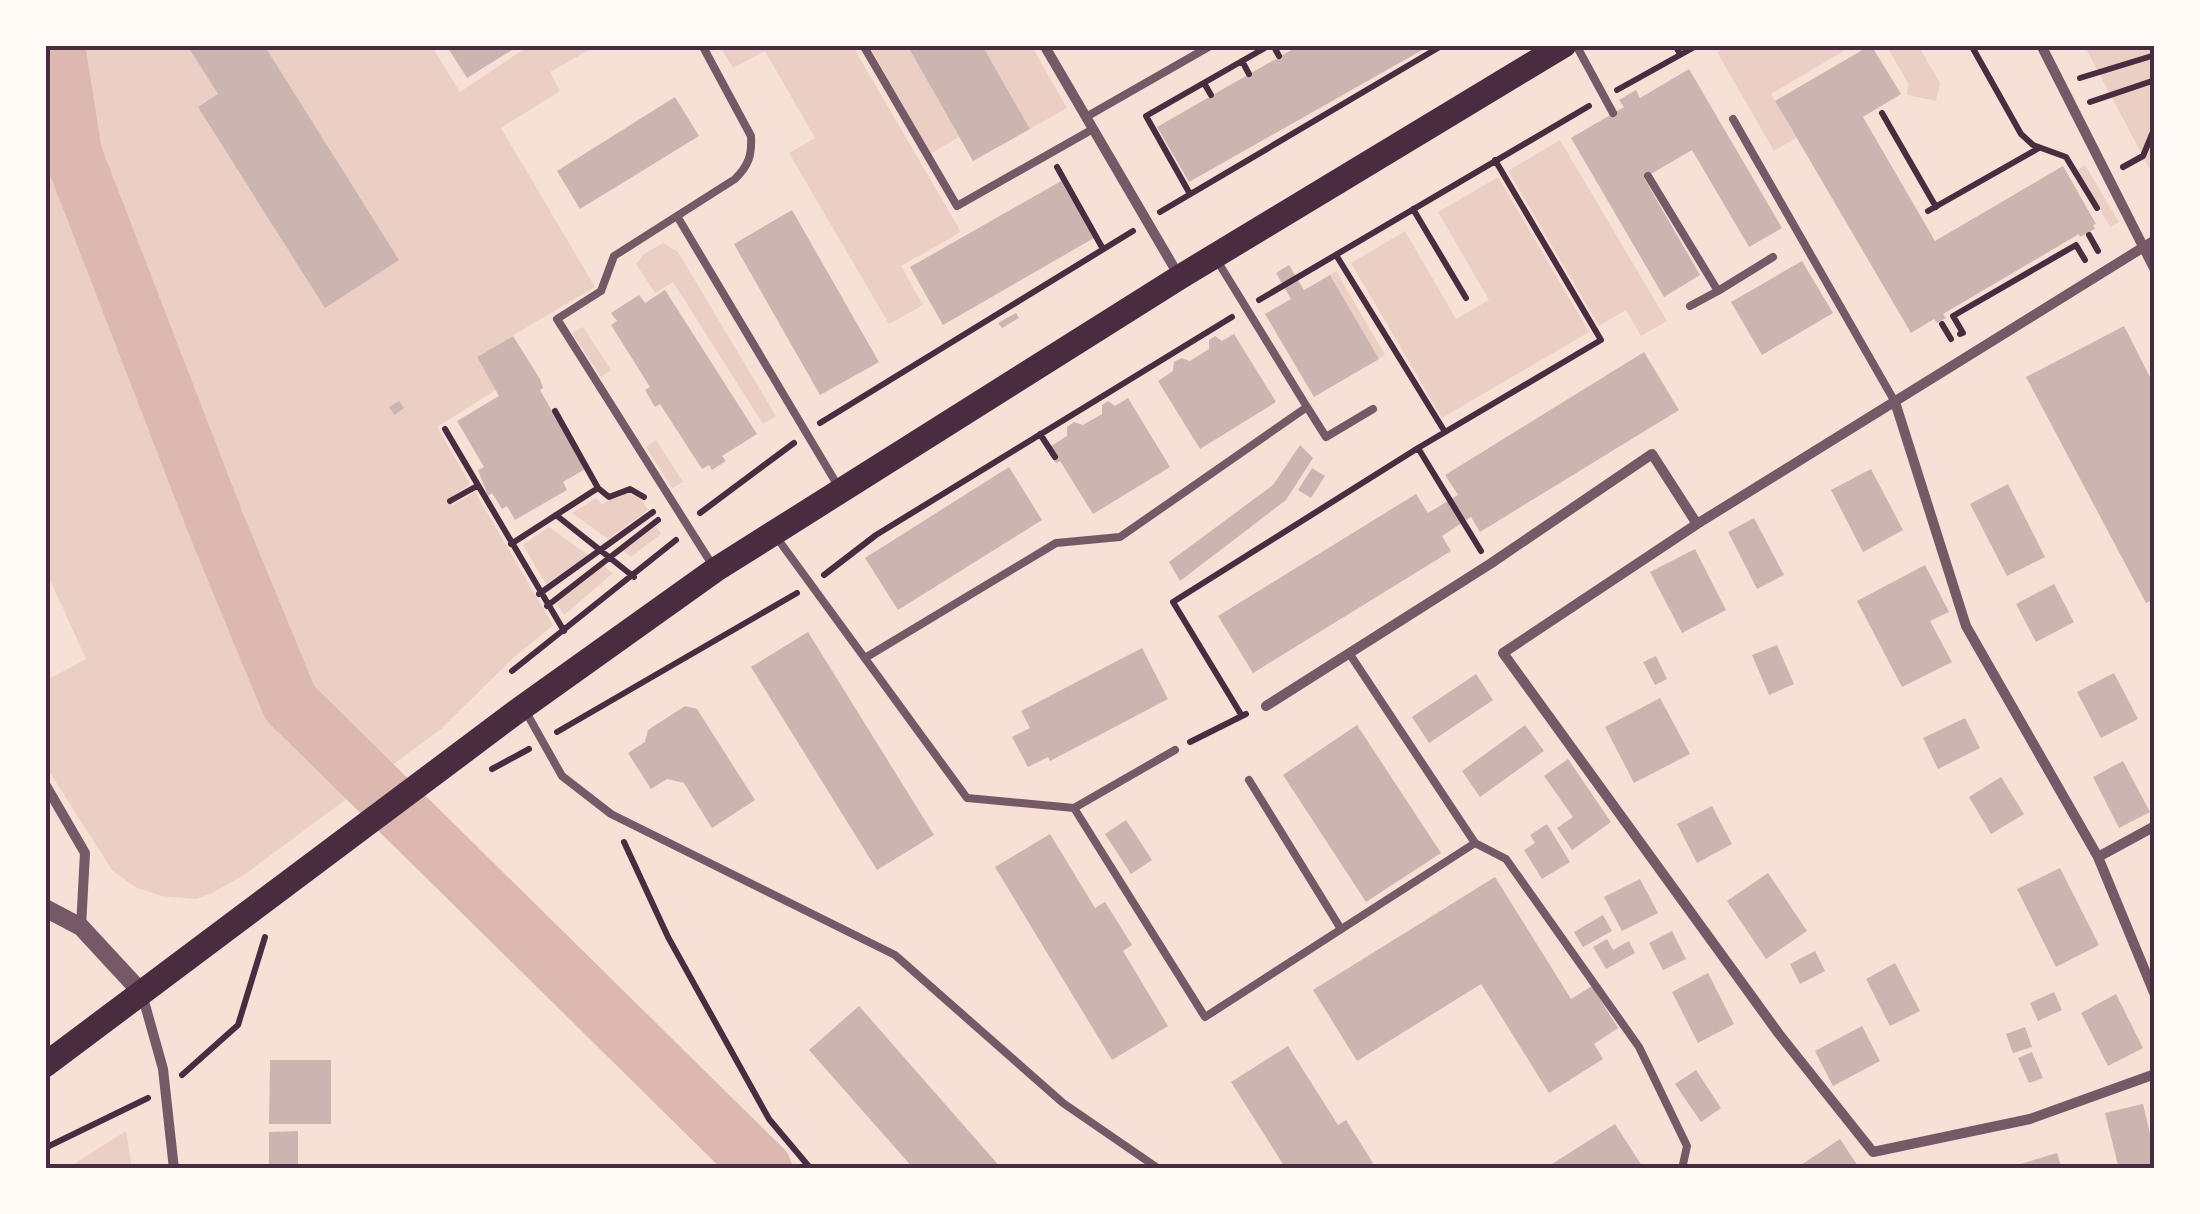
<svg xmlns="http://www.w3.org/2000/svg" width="2200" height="1214" viewBox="0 0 2200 1214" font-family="Ubuntu,sans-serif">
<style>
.green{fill:#ebcfc5}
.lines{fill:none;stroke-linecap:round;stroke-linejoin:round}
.river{stroke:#dcb8b0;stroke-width:58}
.building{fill:#ccb4b1}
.path{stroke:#4a2c40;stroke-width:6}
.service{stroke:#755966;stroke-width:8}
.minor{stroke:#755966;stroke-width:10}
.tertiary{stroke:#755966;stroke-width:18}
.primary{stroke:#4a2c40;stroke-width:25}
.neatline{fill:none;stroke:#4a2c40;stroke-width:4}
</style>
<rect width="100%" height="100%" fill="#f7e1d7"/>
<!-- green -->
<path class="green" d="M45,45h386l29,47 70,-47h68l-48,27 10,19 -59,37 94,159 -118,70 19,33 -59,37 33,57 -21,15 4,6 22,-13 78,133 -42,35 -70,69 -197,146 -32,18 -16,6 -35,-3 -26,-9 -23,-17 -67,-105v-84l41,-22 -41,-90z
M719,45h133l109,187 -60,34 22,39 -34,19 -100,-171 26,-15 -50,-87 -32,17z
M869,45h38l52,92 -29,17z
M982,45h49l36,63 -37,21z
M1730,45h124l-83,49 25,44 -22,13 -57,-99z
M1886,45h32l22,38 -4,18 -29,-6 1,-12z
M2084,45h71v134z
M1560,140l107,181 -26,15 -15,-26 -27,16 -91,-155z
M2085,165l34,57 -9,5 -33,-57z
M1498,177l91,155 -147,86 -91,-155 54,-32 51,88 33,-19 -51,-88z
M663,243l15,9 98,164 -13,8 -90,-142 -18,11 -19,-29 8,-10z
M1336,271l49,84 -6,4 -49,-84z
M583,327l28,43 -10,7 -29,-44z
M656,440l27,42 -11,6 -26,-41z
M623,492l17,5 8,13 -40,29 -36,-26 24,-15 6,6z
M656,526l5,8 -30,23 -9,-7z
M549,527l39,28 -42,29 -23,-39z
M603,565l10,8 -49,42 -8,-13z
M126,1131l6,38h-66z"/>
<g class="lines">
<!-- river -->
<path class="river" d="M56,45l17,109 143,370 74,179 473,466"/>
</g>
<!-- building -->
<path class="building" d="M187,45h77l135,215 -74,48 -127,-201 20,-13z
M446,45h74l-53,33z
M907,45h75l48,84 -57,32z
M1300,45h122l2,4 -235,133 -32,-55z
M1871,45l30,49 -38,23 72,124 128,-75 33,58 -3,1 2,4 -15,8 -1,-3 -136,80 3,4 -9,5 -3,-4 -23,14 -136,-232z
M1689,69l93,159 -33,19 -57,-97 -48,28 56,97 -36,22 -93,-159 53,-31 -5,-7 17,-10 4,8z
M675,97l24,39 -119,73 -23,-38z
M1061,181l33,57 -151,87 -33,-58z
M792,210l87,152 -59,33 -86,-151z
M1802,261l31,52 -71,42 -31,-53z
M1289,265l15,25 26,-15 49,84 -65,38 -49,-83 26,-15 -15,-26z
M665,290l92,144 -35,22 4,5 -14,9 -3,-5 -7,4 -42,-65 -5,3 -10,-17 5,-3 -39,-62 6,-4 -6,-8 28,-18 6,8z
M1016,313l3,5 -17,10 -4,-5z
M2124,326l31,61v212l-9,4 -120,-226z
M1234,334l42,68 -76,47 -42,-68 15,-10 1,-9 7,-4 9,3 19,-12v-9l6,-4 7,5z
M513,336l27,43 3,9 -3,2 45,79 -22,13 4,8 -52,30 -8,-14 -5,3 -10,-16 -4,3 -10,-26 6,-3 -27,-46 42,-25 -22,-39z
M1644,352l35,58 -199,122 -9,-15 -29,19 9,15 -198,122 -35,-57 198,-122 12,19 30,-18 -13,-20z
M1128,398l42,69 -77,47 -33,-53 -4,2 -7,-10 2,-7 16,-10v-9l7,-5 9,3 19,-11v-9l6,-4 7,5z
M399,401l5,7 -9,7 -6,-8z
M1300,445l13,13 -27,42 -106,81 -11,-19 104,-77z
M1009,467l33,53 -144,90 -33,-52z
M1312,468l13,8 -14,22 -13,-8z
M1871,469l32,61 -40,22 -32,-62z
M2008,484l37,73 -38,19 -37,-72z
M1754,518l30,57 -27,14 -29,-57z
M1695,549l31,61 -44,23 -32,-61z
M1925,565l24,47 -19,9 22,41 -50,25 -45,-86z
M2054,584l20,38 -38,20 -20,-38z
M808,632l126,203 -57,35 -126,-203z
M1777,645l17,39 -25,11 -17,-40z
M1142,648l26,51 -118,62 -2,-4 -20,10 -16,-30 18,-9 -9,-17z
M1656,656l11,23 -12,6 -12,-23z
M2114,673l24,46 -37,19 -24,-46z
M1476,674l17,26 -64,43 -17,-26z
M1660,698l30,56 -56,29 -29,-56z
M685,706l12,3 58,91 -43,28 -28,-45 -17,-4 -16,10 -23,-36 17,-11 3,-12z
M1965,718l15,30 -42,21 -15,-31z
M1357,725l84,128 -75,49 -83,-127z
M1525,725l19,26 -64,46 -18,-26z
M1568,759l43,63 -39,28 -15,-22 16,-11 -29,-41z
M2123,761l27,51 -31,16 -26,-51z
M2001,777l23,37 -33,20 -22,-37z
M1712,806l20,38 -35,19 -20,-39z
M1126,820l26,40 -21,14 -26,-40z
M1547,824l23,38 -28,17 -18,-29 11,-7 -5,-8z
M1050,834l45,74 10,-6 27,43 -9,6 45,75 -56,34 -117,-193z
M2060,868l39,77 -43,22 -39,-78z
M1768,873l39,58 -41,28 -39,-58z
M1495,877l76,122 21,-13 26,42 -24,16 9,15 -54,34 -68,-109 -124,77 -44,-71z
M1640,879l18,34 -36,18 -18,-34z
M1603,915l9,16 -29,16 -9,-15z
M1672,931l14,28 -23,11 -14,-27z
M1607,939l6,11 16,-9 6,12 -29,16 -13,-22z
M1815,951l10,20 -25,13 -10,-20z
M1895,963l25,48 -30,15 -24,-47z
M1708,973l26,51 -36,19 -26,-51z
M2054,992l8,18 -24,11 -8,-18z
M2116,994l27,54 -35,18 -27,-53z
M859,1006l143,163h-88l-105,-119z
M1862,1026l18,35 -47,25 -18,-35z
M2025,1027l7,20 -19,6 -7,-19z
M1288,1046l50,79 8,-5 27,43 -10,6h-77l-55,-87z
M2032,1052l11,26 -14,5 -11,-25z
M270,1060h61v64h-62z
M1696,1070l25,38 -20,14 -26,-38z
M2143,1104l12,50v15h-36l-14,-56z
M1615,1124l29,45h-100z
M298,1131v38h-29v-37z
M1840,1139l18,27 -4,3h-59z
M2057,1153l5,16h-55v-1z"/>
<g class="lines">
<!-- path -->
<path class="path" d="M1273,45l6,11
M1675,45l5,9
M1971,45l50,89 12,11 33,12 31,51
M1242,61l7,13
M2080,78l75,-23
M1204,83l7,12
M1617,90l81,-45
M2090,102l65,-22
M1882,113l54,94
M1146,116l124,-71
M1146,116l44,78
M1057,167l46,82
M2123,167l20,-11 12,-29
M1413,209l53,89
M1928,211l111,-63
M1160,212l283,-167
M2089,235l9,16
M1336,255l109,177
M1259,300l330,-194
M1942,324l9,15
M1960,334l3,-1 -10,-17 123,-71 9,15
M555,411l43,77 11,9 21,-8 14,8
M820,423l313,-192
M445,429l119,202
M1040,434l15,23
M1418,448l183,-108 -106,-180
M450,501l27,-15
M700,513l94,-70
M556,515l78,62
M511,544l87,-56
M824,575l52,-40 356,-218
M539,594l114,-82
M547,606l111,-86
M512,671l164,-131
M1242,716l-69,-114 245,-154 63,103
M557,732l240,-139
M1190,742l56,-28
M492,769l37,-20
M624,842l44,95 101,182 42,50
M182,1075l56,-50 27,-88
M45,1148l103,-50"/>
<!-- service -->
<path class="service" d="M702,45l49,91c1,19 -2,29 -16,43l-121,77 -13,35 -44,28 156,247
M863,45l94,161 136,-77
M1576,45l37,68
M1086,117l126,-72
M1733,119l162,283
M1648,176l70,115 -28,15
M677,216l161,270
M1718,291l55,-34
M1307,407l19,30 47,-28
M777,538l190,260 107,10 131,209 270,-174 31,16 133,188 48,99 -5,23
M1349,653l126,190
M865,658l191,-115 64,-6 187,-130 -89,-145
M526,712l36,64 49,38 284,141 168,148 96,66
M1249,780l92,149
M1074,808l101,-58"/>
<!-- minor -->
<path class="minor" d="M1044,45l135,231
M2041,45l114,225
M1895,402l71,224 132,231 57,138
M1697,524l-194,129 276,381 94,118 157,-33 125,-45
M1266,706l224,-142 162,-110 45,70 458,-284
M45,784l40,69 -4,74
M2098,857l57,-31
M142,994l21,75 11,100"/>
<!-- tertiary -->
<path class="tertiary" d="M45,908l36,19 61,66"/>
<!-- primary -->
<path class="primary" d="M45,1065l471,-353 199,-142 465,-293 384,-232"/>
</g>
<!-- border -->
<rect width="2200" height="1214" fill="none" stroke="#fffaf5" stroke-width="95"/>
<rect x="48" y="48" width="2104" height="1118" class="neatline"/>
</svg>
